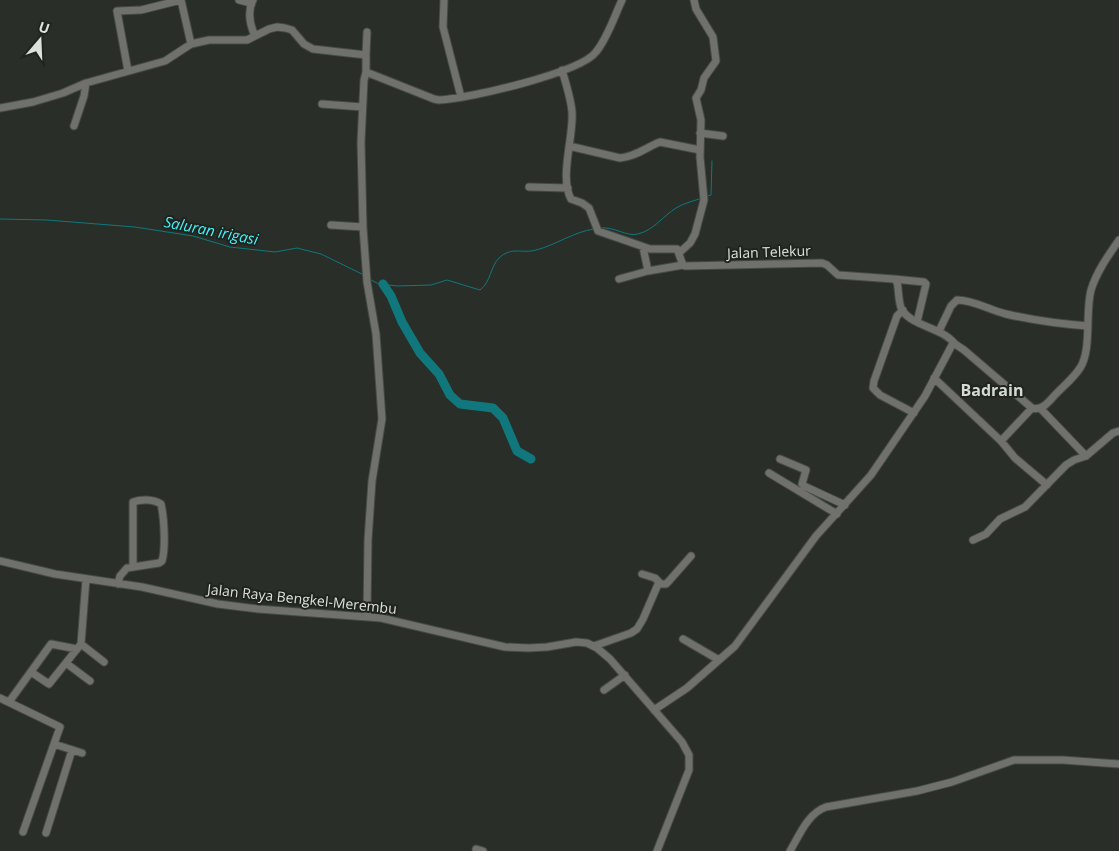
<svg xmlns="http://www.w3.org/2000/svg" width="1119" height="851" viewBox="0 0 1119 851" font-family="'Open Sans',sans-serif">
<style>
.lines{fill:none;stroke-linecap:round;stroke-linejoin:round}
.stream{stroke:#10787d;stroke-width:1}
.river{stroke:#10787d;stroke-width:9}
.minor-casing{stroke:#464a45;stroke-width:9}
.minor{stroke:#70706d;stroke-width:7}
.labels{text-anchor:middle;stroke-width:4;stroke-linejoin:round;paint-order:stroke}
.street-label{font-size:14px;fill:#dde0dd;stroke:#1f241f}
.water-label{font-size:15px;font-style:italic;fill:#44f3fc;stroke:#1f241f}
.quarter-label{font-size:16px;font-weight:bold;fill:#d4dbd3;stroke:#1f241f}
</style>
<rect width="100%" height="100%" fill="#292e28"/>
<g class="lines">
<!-- stream -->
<path class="stream" d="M707,196l4,-1 1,-34
M0,219l47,1 88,7 58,9 37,11 45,5 22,-4 24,6 43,21
M600,228c14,-2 26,9 38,6 16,-4 25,-18 38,-26 8,-5 18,-7 26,-10
M369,279l10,5 18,2 34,-1 16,-5 33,10c11,-8 10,-23 19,-32 13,-12 23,-4 37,-8 20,-5 37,-18 58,-21"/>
<!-- river -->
<path class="river" d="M383,284l8,12 11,26 18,31 19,21 11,21 10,9 33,4 10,10 14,33 14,8"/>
<!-- minor casing -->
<g class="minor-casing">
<path id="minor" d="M181,0l10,44
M239,0l12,3
M253,0c-6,12 -3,25 2,36
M444,0l-1,27 18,70
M366,55l1,-23
M562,70c4,14 9,29 10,42 2,24 -13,65 -1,87l11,4 7,5 9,23 52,18h27l6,16 2,1 137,-3 5,2 11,10 56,4 3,3c2,8 1,21 5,28 11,17 40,17 53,34
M128,71l-11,-60 24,-1 40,-10
M366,72l68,27 5,1c28,-1 141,-27 157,-48 12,-15 18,-35 26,-52
M322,104l40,3
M0,108l33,-6 30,-9 23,-10 79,-22 26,-17 18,-4h38l22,-11 8,-2 8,1 7,2 12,14 9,5 53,6v17l-2,8 -3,62 2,85 4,55 9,52 6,85 -10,62 -4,59 -1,76
M74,126l10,-30 2,-13
M700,133l23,3
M569,146l51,12c15,-1 27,-11 40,-16l40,8
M529,187l39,1
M331,225l32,2
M643,247l5,24
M679,253l11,-10 5,-9 9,-34 -4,-43 1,-37 -5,-22 5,-8 3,-12 12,-17 -3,-24 -17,-28 -2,-9
M619,279l29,-8 35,-6
M894,279l30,3 2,2 -9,38
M903,310l-6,6 -23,65 -1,7 7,7 34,18
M939,331l12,-25 6,-6c17,0 32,10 49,14 26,6 54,10 82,12
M934,378l67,63 14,17 32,27
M1040,408l46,48
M1001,441l31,-33
M780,459l26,11 -4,14 2,2 41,19
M769,473l68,41
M973,540l13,-6 14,-15 25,-12 41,-42 8,-5 12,-4 27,-23 6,-2
M0,561l55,13 87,13 76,17 40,5 123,9 124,29 24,1 18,-1 29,-5 11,1 10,5 13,11 72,83 7,13v15l-32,81
M118,584l2,-8 7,-8 32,-5 3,-2c4,-13 2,-44 -1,-57 -8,-5 -20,-5 -28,-2v64
M659,584h7l3,-3 22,-25
M683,639l36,21
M81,644l23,18
M594,646l37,-13 6,-4 6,-10 16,-37 -4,-4 -13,-4
M66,663l24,18
M31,672l18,12 32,-40 5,-65
M604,690l21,-15
M0,698l60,29 -37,105
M9,702l42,-58 26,5
M654,710l33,-22 48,-42 81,-110 55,-61 54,-79 27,-51 3,-1 9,6 68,58c9,3 16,-5 22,-12 8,-9 19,-17 26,-28 12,-18 5,-56 11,-78 6,-19 17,-34 28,-50
M54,744l28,9
M46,833l26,-83
M476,849l7,2
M790,851c9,-15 18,-38 36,-44l91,-16 35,-9 62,-22h49l56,4"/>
</g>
<!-- minor -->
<use href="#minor" class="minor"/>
</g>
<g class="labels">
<!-- street labels -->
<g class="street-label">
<text transform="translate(769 252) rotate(-2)" y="5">Jalan Telekur</text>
<text transform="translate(302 599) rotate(6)" y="5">Jalan Raya Bengkel-Merembu</text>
</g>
<!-- water labels -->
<g class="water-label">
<text transform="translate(211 231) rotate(11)" y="5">Saluran irigasi</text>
</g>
<!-- quarter labels -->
<g class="quarter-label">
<text x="992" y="396">Badrain</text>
</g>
</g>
<!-- north arrow -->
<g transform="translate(40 40) rotate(19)" stroke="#1f241f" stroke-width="4" paint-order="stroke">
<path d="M0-4L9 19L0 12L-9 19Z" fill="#dde0dd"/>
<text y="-8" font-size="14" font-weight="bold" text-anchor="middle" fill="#dde0dd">U</text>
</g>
</svg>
